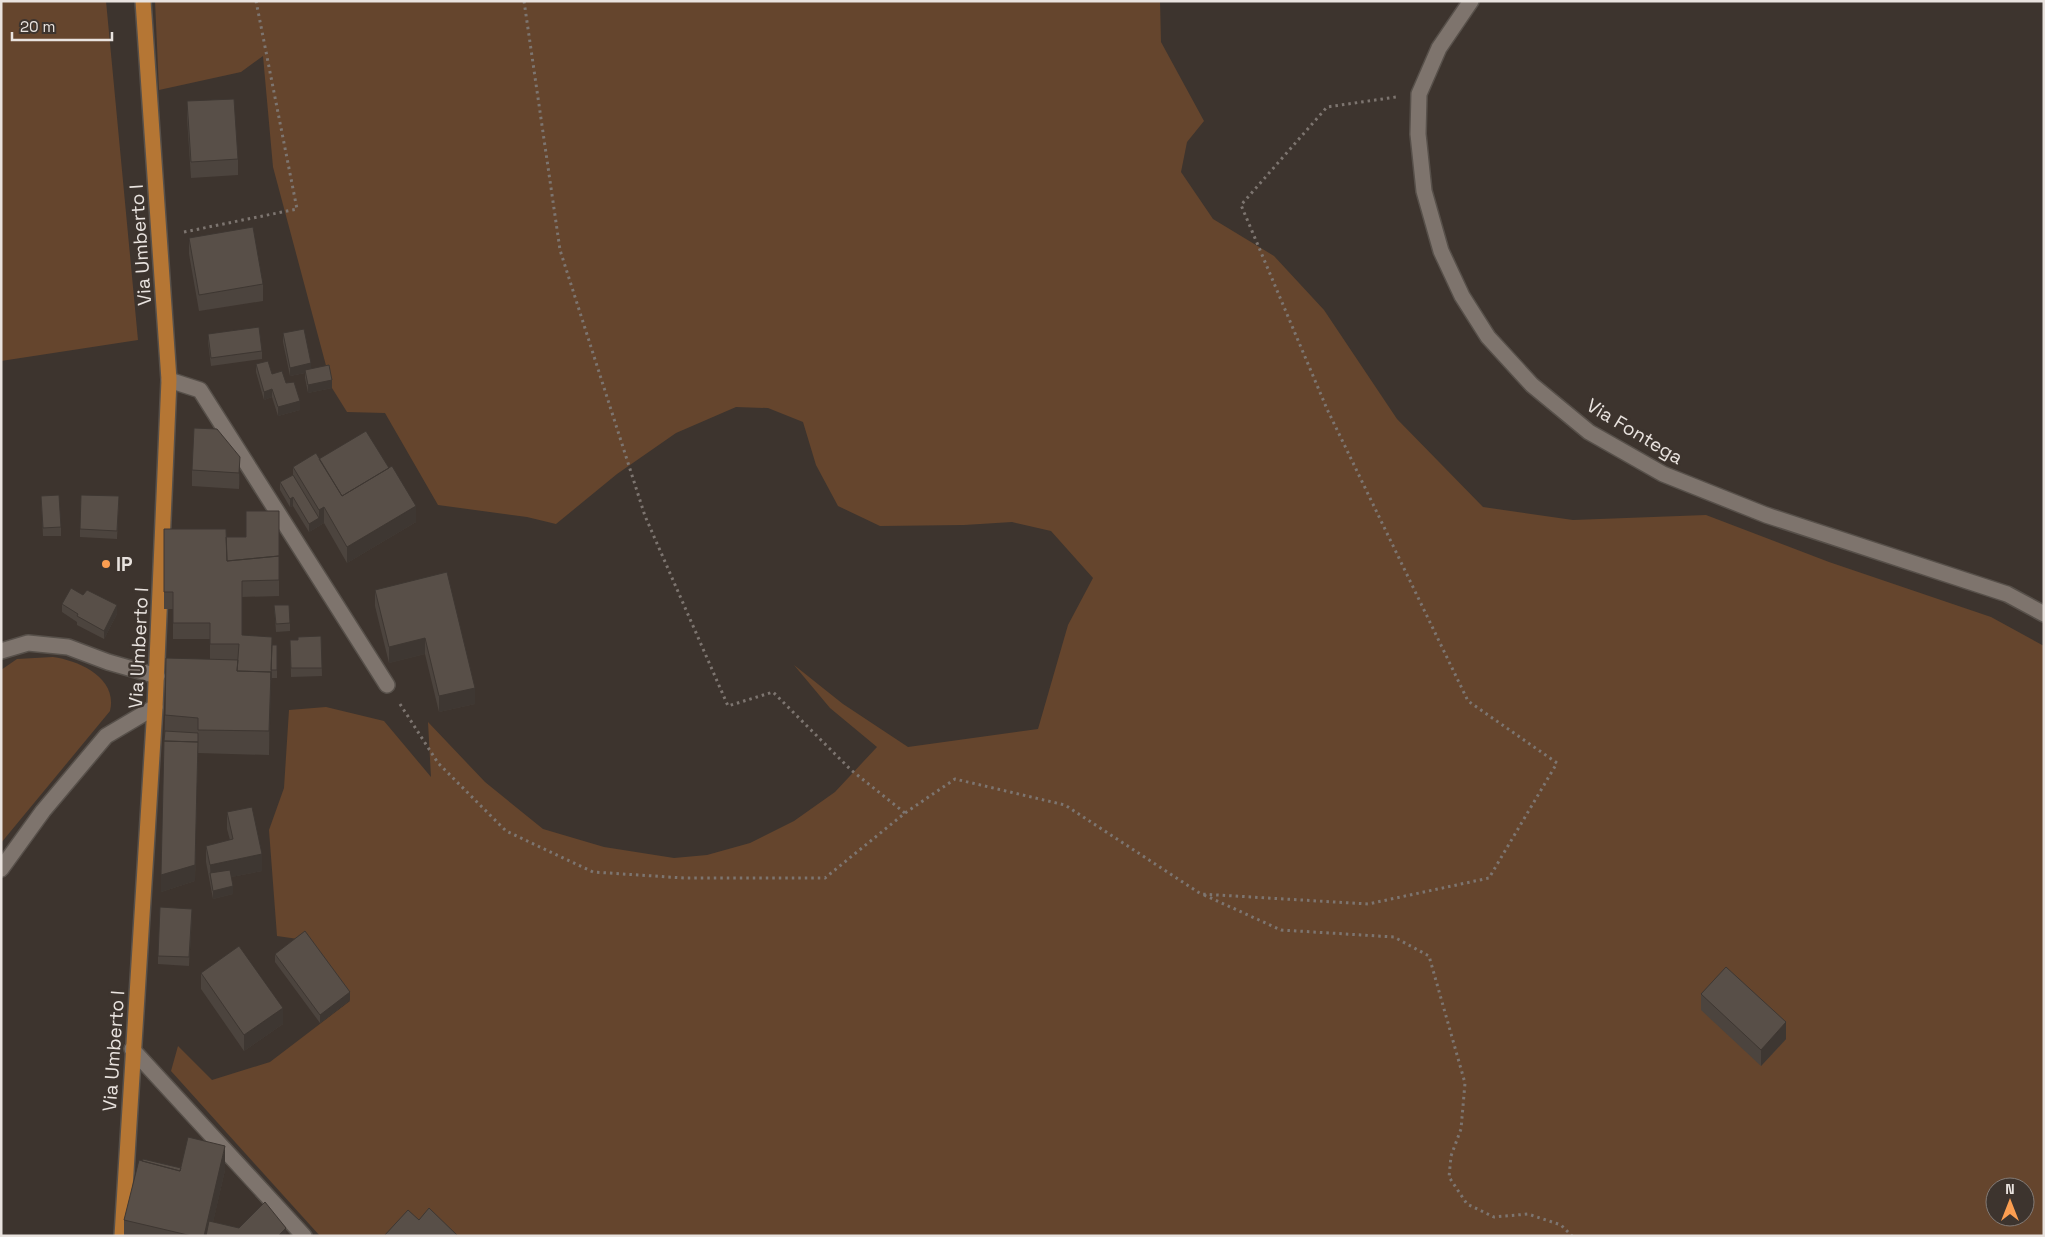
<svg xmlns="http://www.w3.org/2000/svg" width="2045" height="1237" viewBox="0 0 2045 1237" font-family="'Space Grotesk',sans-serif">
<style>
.green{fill:#65452d;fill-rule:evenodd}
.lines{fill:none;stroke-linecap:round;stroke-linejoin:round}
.minor-casing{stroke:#57504a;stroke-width:18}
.major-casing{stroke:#57504a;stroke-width:18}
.path{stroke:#7d7570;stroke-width:3;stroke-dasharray:2.5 4;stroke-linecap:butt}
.minor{stroke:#7e746d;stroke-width:15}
.major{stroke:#b57634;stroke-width:15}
.wall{fill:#4c443e}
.shaded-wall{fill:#3e3732}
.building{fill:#584f48;stroke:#3e3732}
.poi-dot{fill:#fb9e51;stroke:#3d342e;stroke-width:2}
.labels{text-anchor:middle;stroke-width:5;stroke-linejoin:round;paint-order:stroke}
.street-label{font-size:19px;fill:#e9e3df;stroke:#3d342e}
.poi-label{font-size:19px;font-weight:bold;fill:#e9e3df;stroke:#3d342e;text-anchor:start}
</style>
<rect width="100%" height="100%" fill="#3d342e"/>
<!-- green -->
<path class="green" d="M1,1h105l32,339 -137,21z
M155,1h1005l1,41 43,79 -17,21 -6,30 32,47 61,37 50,54 73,109 86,88 90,13 133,-5 123,47 162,55 53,29v590h-1724l-149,-165 7,-25 34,34 58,-18 80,-61 -45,-61 -28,-4 -8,-106 15,-42 5,-78 37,-3 58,14 47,56 -3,-55 57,60 58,47 61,18 70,11 33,-3 43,-12 44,-22 41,-29 42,-45 -47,-39 -36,-43 49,39 65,43 130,-18 30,-104 25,-47 -42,-47 -39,-9 -48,3 -84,1 -42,-20 -22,-41 -13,-43 -35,-14 -32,-1 -60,26 -59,41 -61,50 -29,-7 -89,-12 -53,-92 -38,-1 -15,-24 -59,-221 -10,-111 -22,16 -82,18zM1995,1187h30v30h-30z
M53,657c27,4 65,21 57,54l-109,132v-173l16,-11z"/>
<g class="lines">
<!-- minor casing -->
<g class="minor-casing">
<path id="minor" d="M1471,1l-32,47 -20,46 -1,40 6,57 17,60 21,45 26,41 44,48 57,47 74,42 103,41 241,79 37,20
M169,380l31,10 187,295
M1,651l27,-8 40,4 40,15 49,14
M1,869l42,-58 63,-75 49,-29
M132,1049l172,187"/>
</g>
<!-- major casing -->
<g class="major-casing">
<path id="major" d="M122,1236l33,-529 14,-327 -26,-379"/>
</g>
<!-- path -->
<path class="path" d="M524,1l36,249 85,266 83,190 45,-14 78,78 54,43
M184,232l113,-23 -41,-208
M400,704l38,59 68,68 87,41 91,6h141l80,-65 50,-34 110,26 136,89 167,10 121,-26 68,-115 -89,-62 -141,-292 -86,-204 86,-98 69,-10
M1204,895l77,35 113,7 35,19 36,127 -4,46 -10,27 -2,21 18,27 27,13 34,-3 33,11 11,11"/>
<!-- minor -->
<use href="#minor" class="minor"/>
<!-- major -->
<use href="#major" class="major"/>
</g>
<!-- wall -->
<path class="wall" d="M187,101l51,58v16l-47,3 -4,-60z
M189,238l74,46v17l-64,10 -10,-57z
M283,333l28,35 21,20 -24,5 -3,-15v-5l-15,3 -7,-34z
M208,334l54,17v8l-51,7 -3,-24z
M256,364l30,19 14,27 -22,6 -6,-19 -8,3 -8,-28z
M319,459l97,63 -69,41 -23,-40 -15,9 -16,-26 -3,1 -10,-17v-8l13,-7v-8z
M192,470l48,3 -1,16 -47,-3z
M41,496l20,31v9h-18z
M119,496l-2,43 -37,-2v-8z
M279,511v85l-37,1v38l30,10h5v33h-6v-3l-2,80 -71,-2v-12l-3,140 -34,11 4,-177 45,-56v-20h-37v-30h-9v-80l62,8h20z
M375,590l100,98v16l-36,8 -14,-58 -36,9 -14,-57z
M83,595l34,19 -13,25 -27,-14v-3l-15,-10v-8z
M274,605l16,18v8l-14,1z
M321,636l1,40 -31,1 -1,-37h8z
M227,812l35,59 -31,6 2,17 -20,5 -7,-37v-16l24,-6 -3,-11z
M192,917l-3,49 -31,-2v-8z
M275,954l75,46 -30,23 -45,-61z
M201,973l82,51 -39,27 -43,-62z
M1701,994l85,45 -25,27 -60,-56z
M181,1168l44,2 -12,52 26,6 47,8h-162v-16z"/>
<!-- shaded-wall -->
<path class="shaded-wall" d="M311,363v8l-6,-1v3l-15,3v-8z
M332,380v8l-24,5v-8z
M272,389v8l-8,3v-8z
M300,401v9l-22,6v-9z
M240,457v16l-1,16v-16z
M293,497v9l-3,1v-8z
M416,506v16l-69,41v-16z
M324,507v16l-15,9v-8l10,-6v-8z
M117,605v9l-13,25v-8z
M272,637l-1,59 -2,59v-24z
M425,638v16l-36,9v-16z
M475,688v16l-36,8v-16z
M198,742l-3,139 -34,11v-17z
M262,854v17l-51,10 -1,-16z
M233,886v8l-20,5v-8z
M192,909v8l-3,49v-9z
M350,992v8l-30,23v-8z
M283,1008v16l-39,27v-16z
M1786,1022v17l-25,27v-16z
M225,1146v24l-15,66h-6z
M286,1228v8h-8z"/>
<!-- building -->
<path class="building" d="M234,99l4,60 -47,3 -4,-61z
M253,227l10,57 -64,11 -10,-57z
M259,327l3,24 -51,7 -3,-24z
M304,329l7,34 -21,5 -7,-35z
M268,361l4,13 10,-3 4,12 8,-1 6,19 -22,6 -6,-18 -8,3 -8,-28z
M329,365l3,15 -24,5 -3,-15z
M194,428l23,1 23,28 -1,16 -47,-3z
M366,431l23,37 -47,28 -23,-37z
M316,453l26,43 50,-30 24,40 -69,41 -23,-40 -5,3 -26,-43z
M293,475l26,43 -10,6 -16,-27 -3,2 -10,-17z
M59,495l2,32 -18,1 -2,-32z
M81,495l38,1 -2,35 -37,-2z
M246,511h33v45l-52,5 -1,-24h20z
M164,529h62l1,32 52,-5v24l-37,1v54l30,2 -1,43v-8l-34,-1 2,-27h-29v-21h-37v-31h-9z
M447,572l28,116 -36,8 -14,-58 -36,9 -14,-57z
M71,588l12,7 4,-5 30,15 -13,26 -27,-15 1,-2 -16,-10z
M274,605h15l1,18 -14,1z
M321,636l1,32h-31l-1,-28h8v-3z
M272,645h5v25h-6z
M166,658l72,2 -1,11 34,1 -2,59 -71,-1v-12l-33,-3z
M165,731l33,2v9l-34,-1z
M164,741l34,1 -3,123 -34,10z
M252,807l10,47 -52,11 -4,-19 27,-7 -6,-27z
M230,870l3,16 -20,5 -3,-18z
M160,907l32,2 -3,48 -31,-1z
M305,931l45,61 -30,23 -45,-61z
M239,946l44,62 -39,27 -43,-62z
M1726,967l60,55 -25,28 -60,-56z
M188,1137l37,9 -21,90h-12l-68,-16 15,-60 41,11z
M143,1159l38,9 -1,3 -38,-10z
M265,1202l21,26 -8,8h-72l3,-15 30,7z
M429,1208l29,28h-74l24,-26 11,10z"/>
<!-- markers -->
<circle class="poi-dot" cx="106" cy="564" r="5"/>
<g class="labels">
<!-- street labels -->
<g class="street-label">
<text transform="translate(140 245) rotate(-94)" y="7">Via Umberto I</text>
<text transform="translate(1635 431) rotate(31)" y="7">Via Fontega</text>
<text transform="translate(138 648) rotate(-87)" y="7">Via Umberto I</text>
<text transform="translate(113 1051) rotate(-86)" y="7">Via Umberto I</text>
</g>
<!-- poi labels -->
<g class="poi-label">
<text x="116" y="571">IP</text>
</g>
</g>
<!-- border -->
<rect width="2045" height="1237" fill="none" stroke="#e9e3df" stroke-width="5"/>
<!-- north arrow -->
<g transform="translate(2010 1202)"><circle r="24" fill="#3d342e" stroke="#827a75"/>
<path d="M0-4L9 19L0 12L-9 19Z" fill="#fb9e51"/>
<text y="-8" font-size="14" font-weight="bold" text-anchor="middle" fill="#e9e3df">N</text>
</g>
<!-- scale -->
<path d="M12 32v8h100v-8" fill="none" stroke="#e9e3df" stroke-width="2.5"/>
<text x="20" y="32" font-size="15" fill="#e9e3df" stroke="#3d342e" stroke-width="4" paint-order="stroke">20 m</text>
</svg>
